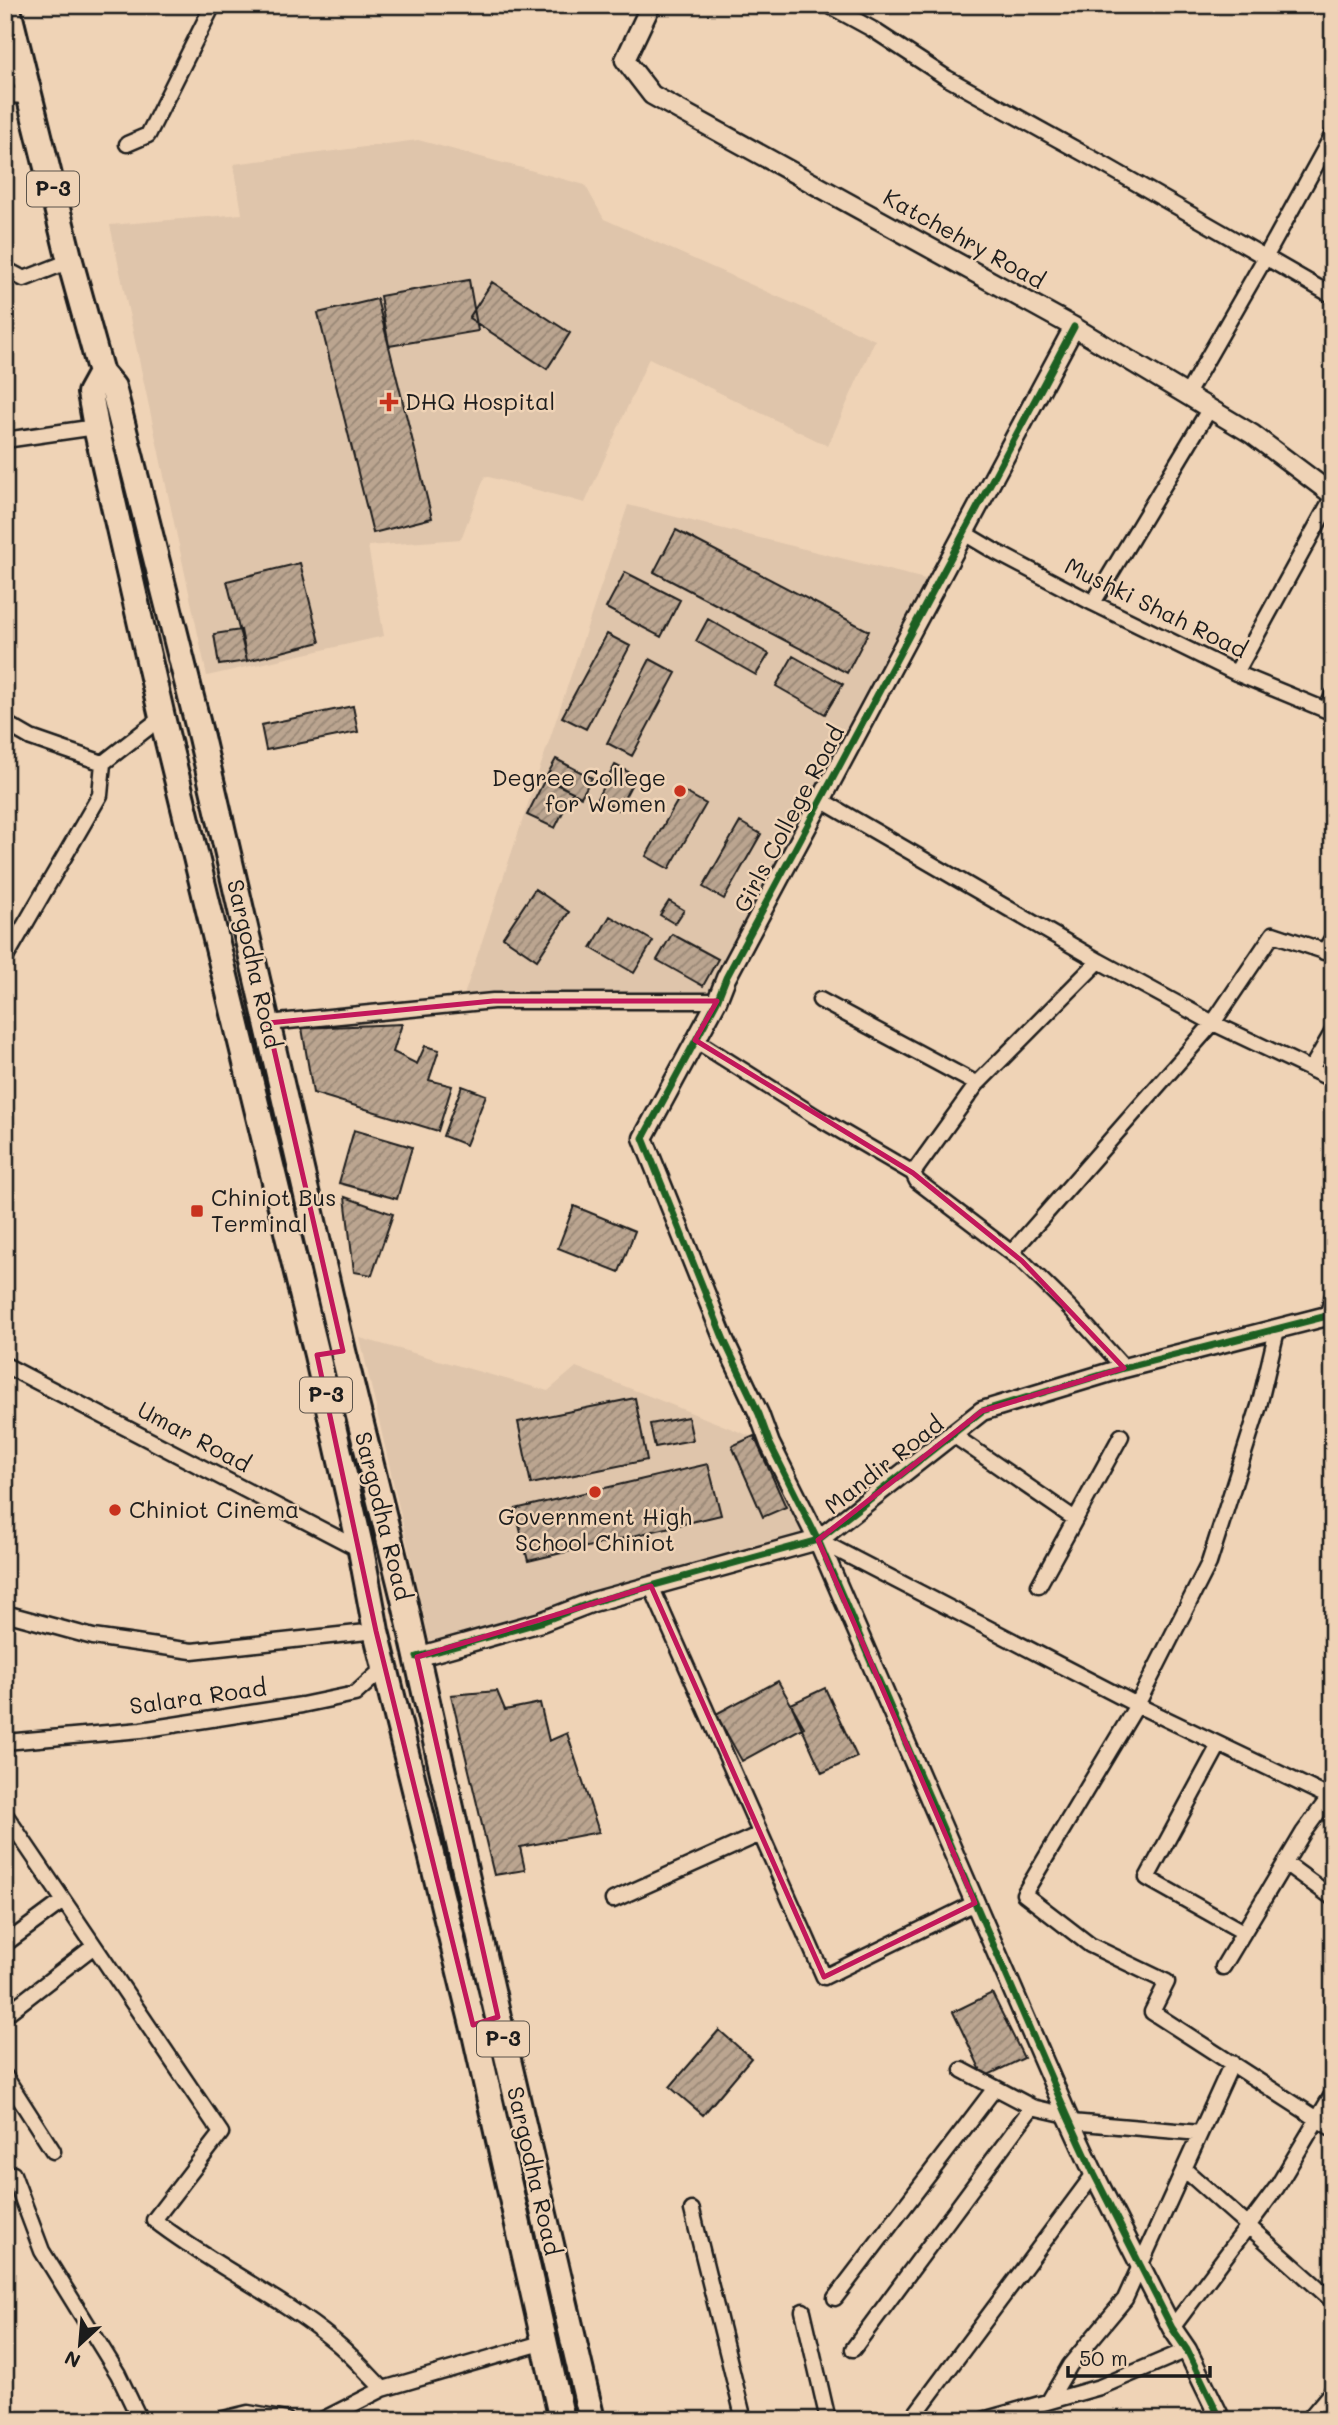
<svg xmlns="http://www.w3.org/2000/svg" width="1338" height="2425" viewBox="0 0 1338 2425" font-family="Mali,sans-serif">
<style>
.built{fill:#dfc5ab}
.building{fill:url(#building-hatch);stroke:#1c1c1c;stroke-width:2}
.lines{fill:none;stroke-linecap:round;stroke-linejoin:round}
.minor-casing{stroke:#1c1c1c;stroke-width:19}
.tertiary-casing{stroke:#1c1c1c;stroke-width:23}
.trunk-casing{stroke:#1c1c1c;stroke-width:30}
.minor{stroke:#efd3b6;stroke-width:14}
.tertiary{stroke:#efd3b6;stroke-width:18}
.trunk{stroke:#efd3b6;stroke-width:24}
.cycleway-casing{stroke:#efd3b6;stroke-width:11}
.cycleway{stroke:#1b5e20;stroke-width:7}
.marked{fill:none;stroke:#c2185b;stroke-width:5;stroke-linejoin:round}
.poi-dot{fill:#c8321e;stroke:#efd3b6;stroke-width:2.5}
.labels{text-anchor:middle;stroke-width:5;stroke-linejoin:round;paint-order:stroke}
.shield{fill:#efd3b6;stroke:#5b534a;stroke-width:2}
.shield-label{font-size:21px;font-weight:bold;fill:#1c1c1c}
.street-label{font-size:23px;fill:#1c1c1c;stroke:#efd3b6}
.poi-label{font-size:23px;fill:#1c1c1c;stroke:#efd3b6;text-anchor:start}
</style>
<defs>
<pattern id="building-hatch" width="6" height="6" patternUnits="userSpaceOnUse" patternTransform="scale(1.75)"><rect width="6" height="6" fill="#bba590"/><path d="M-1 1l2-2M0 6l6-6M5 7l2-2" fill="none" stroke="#978675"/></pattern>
</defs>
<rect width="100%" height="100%" fill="#efd3b6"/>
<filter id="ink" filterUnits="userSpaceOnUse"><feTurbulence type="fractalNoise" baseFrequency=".0143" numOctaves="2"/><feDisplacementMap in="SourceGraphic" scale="14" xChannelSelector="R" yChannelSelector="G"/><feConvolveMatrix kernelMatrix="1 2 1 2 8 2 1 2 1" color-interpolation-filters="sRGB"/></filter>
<g filter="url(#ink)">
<!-- built -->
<path class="built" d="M418,140l167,45 19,34 271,121 -47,106 -179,-88 -64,145 -100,-27 -24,63 -93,7 16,90 -177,40 -97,-451 132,-11 -8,-50z
M628,505l309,77 -220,419 -256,3z
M360,1338l188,53 28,-24 194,77 48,96 -384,120z"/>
<!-- building -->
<path class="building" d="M469,280l9,51 -89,15 -9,-50z
M492,282l78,51 -23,36 -78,-51z
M377,299l55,219 -59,15 -55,-220z
M676,530l193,101 -22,42 -193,-101z
M300,563l20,79 -73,19 -20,-80z
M625,572l55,28 -19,37 -55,-29z
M708,619l61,35 -13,21 -60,-34z
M241,630l6,31 -28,4 -5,-31z
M607,634l23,12 -44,83 -24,-12z
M793,656l50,28 -18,30 -49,-28z
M650,659l26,14 -44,83 -25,-13z
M353,706l5,26 -92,18 -5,-25z
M556,759l36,19 -11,19 -35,-20z
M615,765l21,11 -18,34 -21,-12z
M545,779l28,13 -18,36 -28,-13z
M683,791l23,13 -37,65 -23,-13z
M740,822l21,12 -37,65 -21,-12z
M535,889l34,23 -32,48 -34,-23z
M669,901l15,9 -9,14 -15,-9z
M610,916l43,25 -19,32 -43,-25z
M672,934l46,25 -15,27 -46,-26z
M402,1024l-9,28 24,12 8,-18 14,4 -10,30 23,6 -14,45 -125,-38 -11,-65z
M462,1086l24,9 -20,50 -23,-9z
M354,1130l58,17 -15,52 -58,-16z
M345,1197l48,17 -21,61 -18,-3z
M574,1206l61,25 -16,41 -61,-24z
M635,1398l12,62 -116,24 -13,-62z
M688,1417l5,23 -38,7 -5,-23z
M754,1436l32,71 -23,10 -31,-71z
M708,1464l13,51 -193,46 -13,-52z
M778,1681l26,46 -62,34 -26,-47z
M825,1688l32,69 -35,16 -31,-69z
M497,1691l8,19 35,-7 9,38 18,-8 32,99 -79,15 5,23 -31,5 -43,-180z
M992,1993l32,65 -40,19 -31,-65z
M719,2030l32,28 -48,57 -33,-28z"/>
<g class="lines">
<!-- minor casing -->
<g class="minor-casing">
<path id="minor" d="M828,5l44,24 75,49 161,89 225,129
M5,95l24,1
M127,144l21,-9 65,-130
M5,269l19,10 46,-18
M1187,394l78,-136 68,-124
M5,440l91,-13
M964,533l32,19 97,51 143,70 97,40
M1093,603l117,-195
M1236,673l97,-177
M1326,710l7,-15
M5,723l26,15 72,25 59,-46
M821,800l278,161 114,62 120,57
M1324,952l9,-15
M5,959l95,-164 3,-32
M820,1000l157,84
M268,1023l225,-22h224
M695,1040l120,76 98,57 4,8 105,80 49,48 53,59
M1311,1069l22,-38
M913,1173l64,-89 122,-123
M1012,1252l201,-229 60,-89 60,20
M1327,1316l6,-20
M1277,1330l-18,76 -50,157 -72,142 -113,189 66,51 77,37 -15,30 181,117
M5,1365l356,185
M953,1435l122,84
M818,1540l319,165 196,94
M1039,1585l82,-149
M651,1586l173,391 151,-74
M5,1613l88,24 99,14 184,-20
M5,1742l136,-12 161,-25 53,-11 31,-28
M1219,1745l-72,133 96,54
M7,1817l214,316 -67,87c56,44 123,74 179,120 18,14 34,33 50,49l162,-47
M1285,1863l48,35
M613,1900l147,-66
M5,1944l58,-43
M1223,1967l80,-134 30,-41
M5,2015l89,-69
M962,2070l70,37 35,8
M5,2076l48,75
M1071,2122l129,11
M1184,2169l149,132
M13,2174l29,77 76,123 22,46
M692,2210l52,210
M835,2298l160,-210
M803,2311l25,109
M1172,2328l105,-141 56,-94
M853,2349l179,-242
M1049,2401l21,-36 55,-66 107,-236
M219,2420l29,-7 38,7
M322,2420l61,-31
M911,2420l183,-246
M983,2420l117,-33 87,-37
M1308,2420l25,-30"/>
</g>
<!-- tertiary casing -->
<g class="tertiary-casing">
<path id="tertiary" d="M651,5l-26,55 27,35 422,232 178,107 81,61
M1074,327l-348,651 -9,23 -74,137 81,202 35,74 11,30 48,96 249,575 27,59 78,154 15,22 34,70
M417,1657l124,-35 52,-20 225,-62 164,-129 142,-43 203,-52 6,1"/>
</g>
<!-- trunk casing -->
<g class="trunk-casing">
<path id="trunk" d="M7,5l63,256 31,112 12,14 88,350 142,614 61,248 94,418 94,403
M101,373l-11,20 6,34 66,290 155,638 44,195 15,81 97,394 89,395"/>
</g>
<!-- minor -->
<use href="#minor" class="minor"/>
<!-- tertiary -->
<use href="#tertiary" class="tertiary"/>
<!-- trunk -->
<use href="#trunk" class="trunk"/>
<!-- cycleway casing -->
<g class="cycleway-casing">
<path id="cycleway" d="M1074,327l-348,651 -9,23 -74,137 81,202 35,74 11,30 48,96 249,575 27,59 78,154 15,22 34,70
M417,1657l124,-35 52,-20 225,-62 164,-129 142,-43 203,-52 6,1"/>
</g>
<!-- cycleway -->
<use href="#cycleway" class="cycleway"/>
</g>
</g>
<!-- marked area -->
<path class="marked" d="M493,1001h224l-22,39 218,133 109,88 102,107 -142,43 -164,129 157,363 -151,74 -173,-391 -234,71 81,360 -25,8 -97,-394 -59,-276 26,-4 -75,-328z"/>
<!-- markers -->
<g class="poi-dot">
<path d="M385.5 391.5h7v7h7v7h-7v7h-7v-7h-7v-7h7z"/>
<circle cx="680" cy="791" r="7"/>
<rect x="190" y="1204" width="14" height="14" rx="3.5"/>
<circle cx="595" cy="1492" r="7"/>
<circle cx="115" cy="1510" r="7"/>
</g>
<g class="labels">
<!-- shield labels -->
<g class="shield">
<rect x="27" y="171.5" width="52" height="35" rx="5"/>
<rect x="300" y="1377.5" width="52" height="35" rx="5"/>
<rect x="477" y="2021.5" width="52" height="35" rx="5"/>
</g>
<g class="shield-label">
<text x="53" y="196">P-3</text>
<text x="326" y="1402">P-3</text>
<text x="503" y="2046">P-3</text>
</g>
<!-- street labels -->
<g class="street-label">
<text transform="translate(964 239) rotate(29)" y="8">Katchehry Road</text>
<text transform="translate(1156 608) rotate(26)" y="8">Mushki Shah Road</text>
<text transform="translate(789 819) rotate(-62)" y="8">Girls College Road</text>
<text transform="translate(254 964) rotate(77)" y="8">Sargodha Road</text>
<text transform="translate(194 1437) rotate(28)" y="8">Umar Road</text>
<text transform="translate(884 1465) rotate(-38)" y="8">Mandir Road</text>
<text transform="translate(383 1516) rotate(76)" y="8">Sargodha Road</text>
<text transform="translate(198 1697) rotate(-8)" y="8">Salara Road</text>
<text transform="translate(534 2171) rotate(77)" y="8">Sargodha Road</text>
</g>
<!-- poi labels -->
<g class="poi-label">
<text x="405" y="410">DHQ Hospital</text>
<text x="666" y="786" text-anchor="end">Degree College<tspan x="666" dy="26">for Women</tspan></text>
<text x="211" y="1206">Chiniot Bus<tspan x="211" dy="26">Terminal</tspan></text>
<text x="129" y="1518">Chiniot Cinema</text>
<text x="595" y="1525" text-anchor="middle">Government High<tspan x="595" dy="26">School Chiniot</tspan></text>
</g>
</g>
<!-- margin -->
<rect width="1338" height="2425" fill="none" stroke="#efd3b6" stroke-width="28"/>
<rect x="14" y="14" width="1310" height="2397" fill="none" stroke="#1c1c1c" stroke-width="2.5" filter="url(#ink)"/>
<!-- north arrow -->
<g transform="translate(80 2344) rotate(206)" stroke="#efd3b6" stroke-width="5" paint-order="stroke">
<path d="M0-5L12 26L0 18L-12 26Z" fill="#1c1c1c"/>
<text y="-10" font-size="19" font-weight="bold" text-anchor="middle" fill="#1c1c1c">N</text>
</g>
<!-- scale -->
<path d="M1068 2366v10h142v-10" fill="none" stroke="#1c1c1c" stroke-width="3.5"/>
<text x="1079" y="2366" font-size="21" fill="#1c1c1c" stroke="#efd3b6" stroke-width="5" paint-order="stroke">50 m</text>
</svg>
